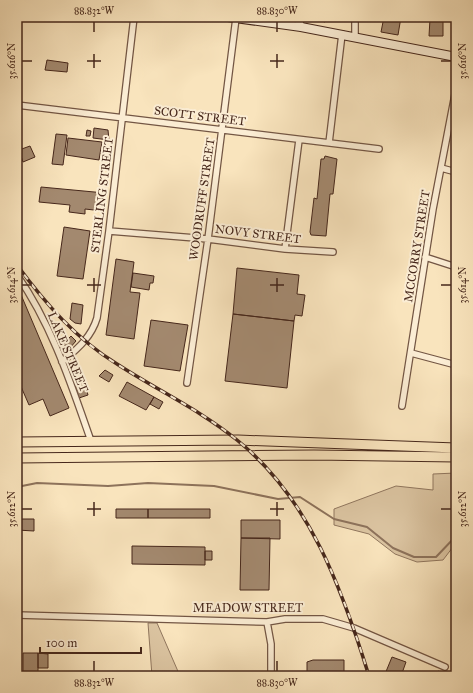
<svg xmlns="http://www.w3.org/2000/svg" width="473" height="693" viewBox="0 0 473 693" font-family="'IM FELL Great Primer',serif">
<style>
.green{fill:#dbc4a1;stroke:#90765e}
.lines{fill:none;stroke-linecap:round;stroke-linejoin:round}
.stream{stroke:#8d725b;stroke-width:2}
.building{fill:#a3896f;stroke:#46271b}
.minor-casing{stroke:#735644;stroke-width:8}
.tertiary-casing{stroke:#735644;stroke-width:9}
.secondary-casing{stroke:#46271b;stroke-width:10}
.trunk-casing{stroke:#46271b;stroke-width:11}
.minor{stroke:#fbedd4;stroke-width:5.5}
.tertiary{stroke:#fbedd4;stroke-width:7}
.secondary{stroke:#fbedd4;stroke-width:8}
.trunk{stroke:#f9e4bd;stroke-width:9}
.rail-casing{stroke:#46271b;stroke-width:3.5}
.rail{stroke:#fbedd4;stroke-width:2;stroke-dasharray:6;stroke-linecap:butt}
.ticks{fill:none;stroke:#46271b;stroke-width:1.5}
.labels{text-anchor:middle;stroke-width:4;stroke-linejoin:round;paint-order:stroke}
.street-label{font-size:12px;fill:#46271b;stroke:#fbedd4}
.neatline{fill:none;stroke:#46271b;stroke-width:1.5}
.ticks-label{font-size:10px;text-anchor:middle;fill:#46271b}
</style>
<rect width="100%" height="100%" fill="#f9e4bd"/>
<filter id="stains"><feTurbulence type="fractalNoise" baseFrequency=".005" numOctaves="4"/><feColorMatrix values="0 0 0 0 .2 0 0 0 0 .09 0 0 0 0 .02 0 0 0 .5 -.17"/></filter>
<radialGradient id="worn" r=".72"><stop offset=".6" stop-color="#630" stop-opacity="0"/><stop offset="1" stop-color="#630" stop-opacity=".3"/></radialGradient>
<!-- green -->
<path class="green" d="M456,473v70l-13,17 -26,2 -22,-8 -26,-20 -35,-9v-16l62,-23 37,4v-16z
M148,623h9l23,53h-28z"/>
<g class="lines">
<!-- stream -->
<path class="stream" d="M17,487l20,-4 71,3 40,-3 66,3 64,13 22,-2 34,22 33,8 26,21 21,9h22l20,-21"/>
</g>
<!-- building -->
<path class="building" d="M319,17h7l-1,5 -7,-2z
M384,17h17l-3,18 -17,-3z
M430,19h13v17h-14z
M47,60l21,3 -1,9 -22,-2z
M94,128l14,2 1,10 -16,-2z
M87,130l4,1 -1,5h-4z
M56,134l11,1 -4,30 -11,-1z
M68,138l34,4 -3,18 -33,-5z
M30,146l5,11 -12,5 -4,-12z
M325,156l12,3 -4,35h-3l-4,42 -15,-1 -1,-3 4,-34 3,1 4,-40h3z
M41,187l64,6 -2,18 -18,-2v5l-16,-2 1,-7 -31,-3z
M64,227l26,4 -7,48 -26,-3z
M116,259l18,3 -4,30 10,1 -6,46 -28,-4z
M237,268l62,7 -2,19 8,1 -3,21 -7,-1 -1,6 -61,-7z
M133,273l21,3 -1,7h-3l-1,7 -18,-3z
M19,290l50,118 -19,8 -7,-17 -14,6 -10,-23 2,-1 -4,-9v-81z
M72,303l11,2 -2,19 -6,-1 -5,-4z
M233,314l61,7 -7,67 -62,-7z
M151,320l37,5 -8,46 -36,-5z
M71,336l5,5 -7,8 -6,-5z
M105,370l8,5 -4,7 -10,-6z
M83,377l5,18 -9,3 -6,-17z
M127,382l27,15 -8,13 -27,-14z
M154,397l9,5 -4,7 -9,-5z
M116,509h32v9h-32z
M148,509h62v9h-62z
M17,519h17v12l-17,-1z
M241,520h39v19l-39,-1z
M241,538h29l-1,52h-29z
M132,546l73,1v18l-73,-1z
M205,551h7v9h-7z
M23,653h15v23h-15z
M38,653l10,1v14h-10z
M392,657l14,5 -5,14 -16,-2z
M313,660h31v16h-37v-14z
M438,671l10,5h-12z"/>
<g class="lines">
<!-- minor casing -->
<g class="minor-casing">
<path id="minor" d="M355,37v-20
M17,105l362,44
M329,143l13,-109
M441,168l15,4
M109,231l99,8 77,10 48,3
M285,249l14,-109
M425,257l31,10
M17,275c35,50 54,109 74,166
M411,353l45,12
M62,362c15,-13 29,-24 35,-44l12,-87 25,-214
M187,383l21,-144 28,-221
M402,406l31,-197 23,-120
M17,615l250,7 18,-3h38l31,9 91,39
M267,622l4,22v32"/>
</g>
<!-- tertiary casing -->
<g class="tertiary-casing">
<path id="tertiary" d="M297,17l4,10"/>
</g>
<!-- secondary casing -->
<g class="secondary-casing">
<path id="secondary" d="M228,17l73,10 155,30"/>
</g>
<!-- trunk casing -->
<g class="trunk-casing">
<path id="trunk" d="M17,442l221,-2 218,8
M17,458l297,-3 142,2"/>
</g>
<!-- minor -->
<use href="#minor" class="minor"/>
<!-- tertiary -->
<use href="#tertiary" class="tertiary"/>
<!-- secondary -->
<use href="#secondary" class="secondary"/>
<!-- trunk -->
<use href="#trunk" class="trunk"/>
<!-- rail casing -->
<g class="rail-casing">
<path id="rail" d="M17,265c28,38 59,74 100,99 40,26 83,46 120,76 73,59 105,149 132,236"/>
</g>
<!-- rail -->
<use href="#rail" class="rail"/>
</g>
<!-- ticks -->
<path class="ticks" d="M94,22v10M277,22v10M94,54v14M277,54v14M22,61h10M87,61h14M270,61h14M441,61h10M94,278v14M277,278v14M22,285h10M87,285h14M270,285h14M441,285h10M94,502v14M277,502v14M22,509h10M87,509h14M270,509h14M441,509h10M94,661v10M277,661v10"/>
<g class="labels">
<!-- street labels -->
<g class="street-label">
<text transform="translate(200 116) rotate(7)" y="4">SCOTT STREET</text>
<text transform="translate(102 195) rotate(-83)" y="4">STERLING STREET</text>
<text transform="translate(202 199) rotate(-82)" y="4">WOODRUFF STREET</text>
<text transform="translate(258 234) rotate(7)" y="4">NOVY STREET</text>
<text transform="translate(417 246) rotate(-81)" y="4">MCCORRY STREET</text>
<text transform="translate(68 352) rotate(67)" y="4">LAKE STREET</text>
<text x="248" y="612">MEADOW STREET</text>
</g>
</g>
<!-- margin -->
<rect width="473" height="693" fill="none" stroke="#f9e4bd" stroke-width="44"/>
<!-- scale -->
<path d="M40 647v6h101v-6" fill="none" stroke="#46271b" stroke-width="2"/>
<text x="46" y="647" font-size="12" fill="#46271b" stroke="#fbedd4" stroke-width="3" paint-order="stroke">100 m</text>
<rect x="22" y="22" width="429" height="649" class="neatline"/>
<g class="ticks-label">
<text x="94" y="14">88.832°W</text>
<text x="277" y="14">88.830°W</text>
<text transform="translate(11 61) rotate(-90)" y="4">35.616°N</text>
<text transform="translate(462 61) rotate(-90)" y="4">35.616°N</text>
<text transform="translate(11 285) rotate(-90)" y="4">35.614°N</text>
<text transform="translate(462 285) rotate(-90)" y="4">35.614°N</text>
<text transform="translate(11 509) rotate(-90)" y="4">35.612°N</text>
<text transform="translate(462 509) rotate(-90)" y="4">35.612°N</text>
<text x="94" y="686">88.832°W</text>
<text x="277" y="686">88.830°W</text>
</g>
<rect width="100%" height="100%" filter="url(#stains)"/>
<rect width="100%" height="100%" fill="url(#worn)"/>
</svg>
